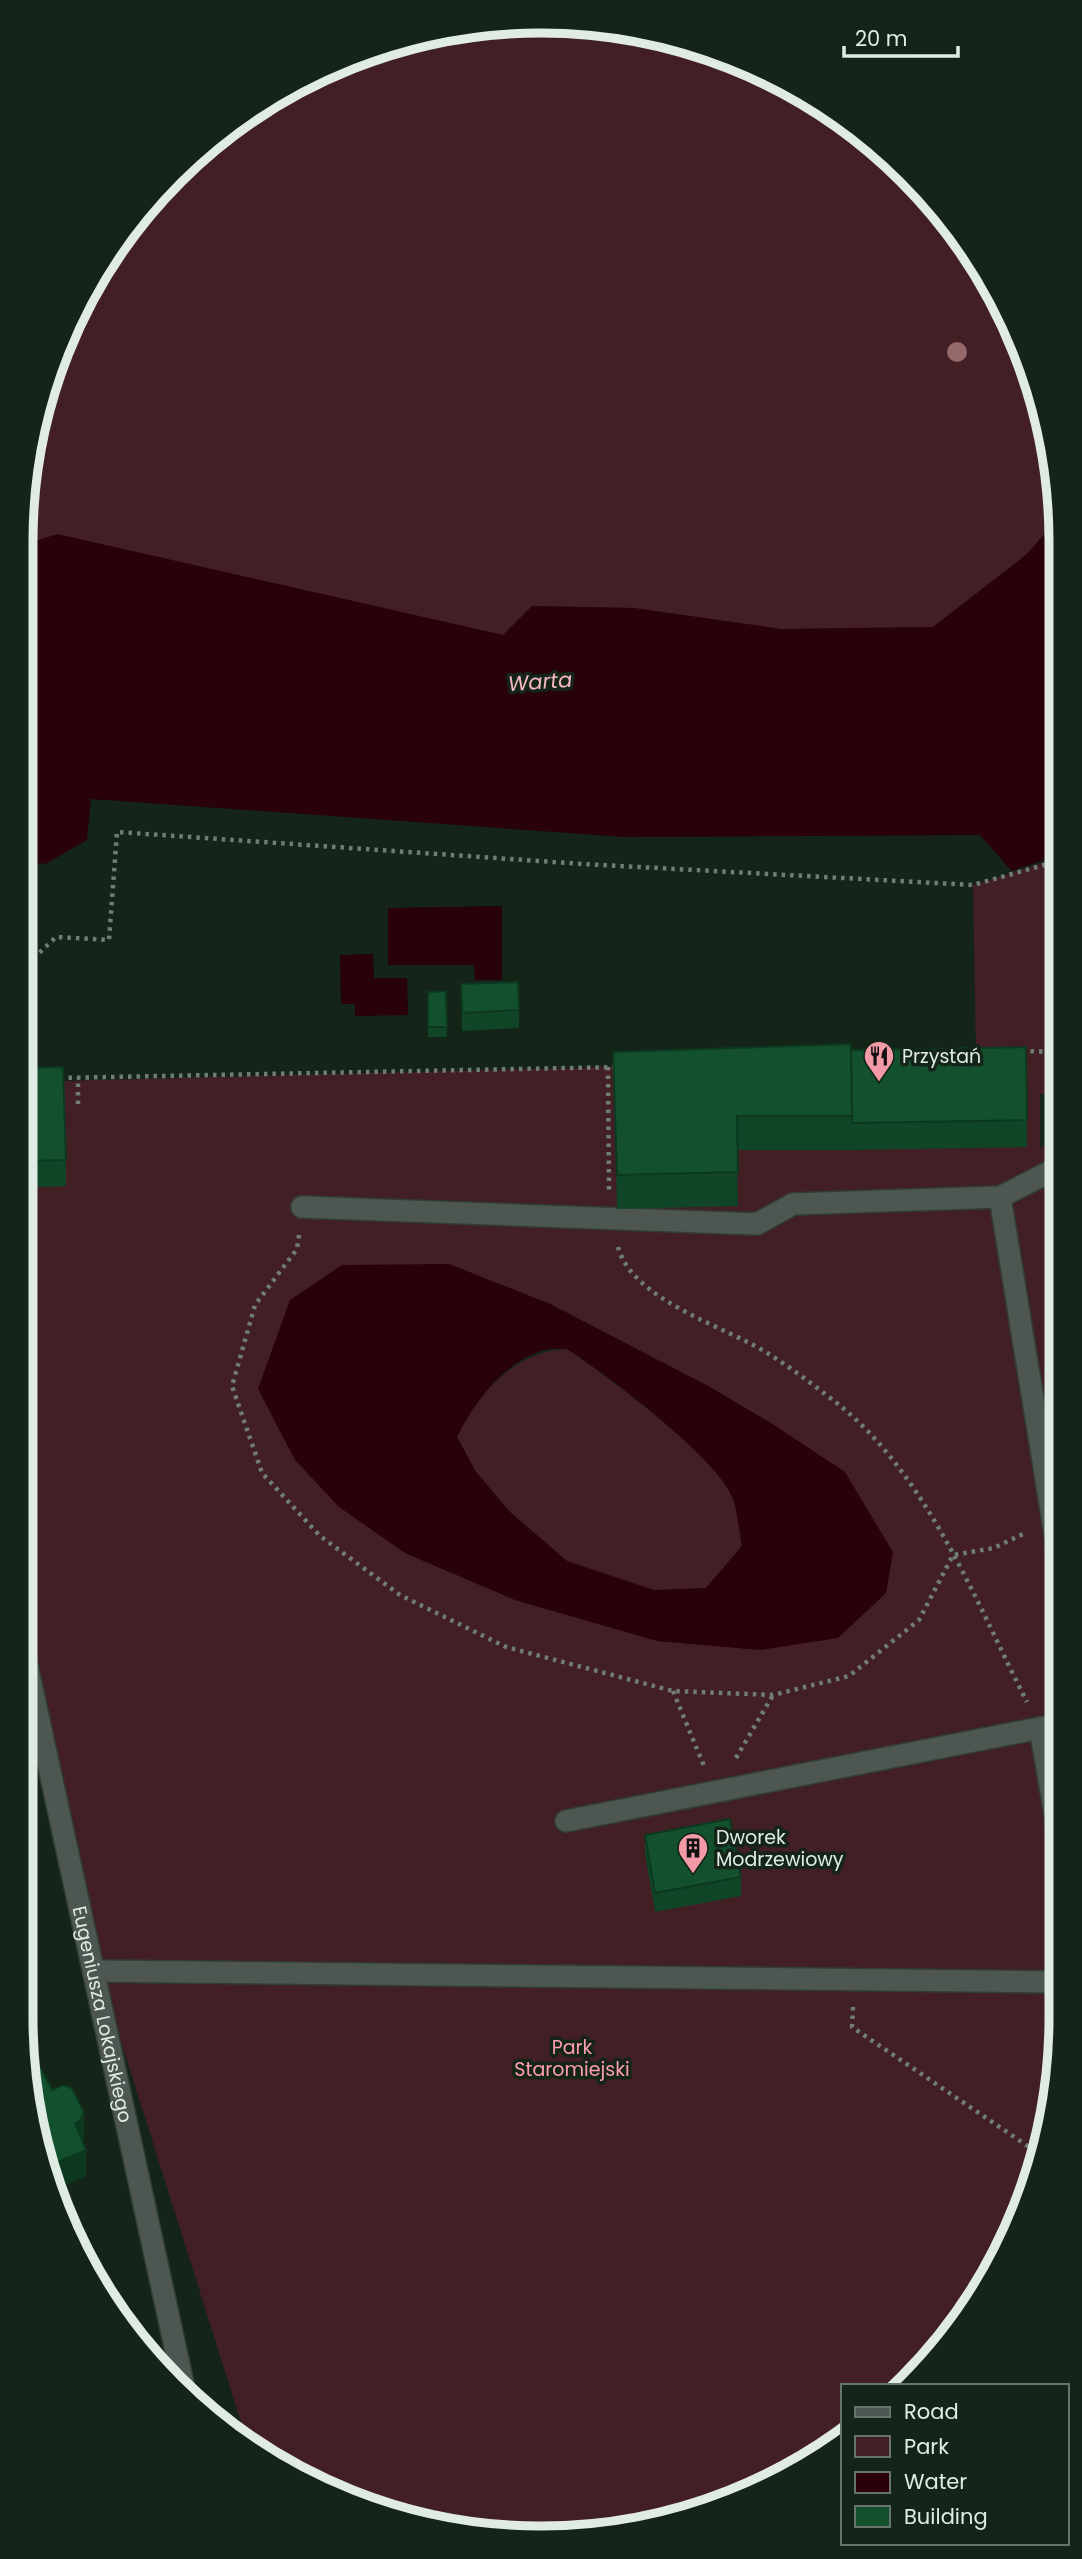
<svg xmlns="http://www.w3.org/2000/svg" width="1082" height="2559" viewBox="0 0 1082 2559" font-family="Poppins,sans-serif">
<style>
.green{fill:#421f25;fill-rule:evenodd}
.water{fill:#28010a;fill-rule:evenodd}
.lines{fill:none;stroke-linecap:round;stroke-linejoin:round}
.minor-casing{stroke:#314035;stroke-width:24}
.path{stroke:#6f7d73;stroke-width:4.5;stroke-dasharray:3.5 5;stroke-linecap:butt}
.minor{stroke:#4e5651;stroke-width:21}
.tree{fill:#95686a}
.wall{fill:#104528}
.shaded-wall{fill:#0d3820}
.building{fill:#13502e;stroke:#0d3820;stroke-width:2}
.labels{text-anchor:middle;stroke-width:7;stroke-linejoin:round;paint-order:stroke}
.poi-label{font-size:19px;fill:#e0ebe3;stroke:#142419;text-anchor:start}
.street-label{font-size:19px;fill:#e0ebe3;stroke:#142419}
.park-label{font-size:19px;fill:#ff9fad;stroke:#142419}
.water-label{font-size:21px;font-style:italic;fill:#f3b8bf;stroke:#142419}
.rim{fill:none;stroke:#e0ebe3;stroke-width:9}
</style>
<rect width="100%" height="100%" fill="#142419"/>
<!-- green -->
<path class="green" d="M507,22l102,4 100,23 148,79 96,96 68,118 35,131 1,47 -31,35 -93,72 -152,2 -147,-21 -102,-2 -29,29 -173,-37 -309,-52 28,-173 42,-92 59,-83 75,-70 86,-54 96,-35z
M1058,858v235l-18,1v54l18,-10 3,880 -28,168 -41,92 -60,83 -30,25h-60v48l-41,35 -93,42 -99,22 -169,-5 -159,-59 -34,-28 -141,-447 -85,-356v-556l548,-14 407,-16 -3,-167zM449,1264l101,40 158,82 63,37 -10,227 -103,-9 -143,-41 -110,-47z
M567,1349c38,26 152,109 166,150 5,14 6,32 9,47l-36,42 -51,3 -88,-30 -57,-49 -34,-40 -19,-35c22,-45 58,-86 110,-88z"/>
<!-- water -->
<path class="water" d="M1057,520l1,335 -46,16 -32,-36 -356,2 -533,-38 -4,41 -42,24 -24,-2v-316l36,-12 446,101 29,-29 102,2 147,21 152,-2 93,-72z
M502,906v74h-27l-1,-15h-86v-57z
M373,954l1,24h33l1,37 -53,1v-12h-14l-1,-49z
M449,1264l101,40 158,82 63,37 74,49 48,80 -7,41 -48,45 -77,12 -104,-9 -142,-41 -110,-47 -66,-46 -44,-47 -37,-71 32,-89 52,-35zM567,1349c38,24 152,110 166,150 5,14 6,32 9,47l-36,42 -52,2 -87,-29 -57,-49 -34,-40 -19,-35c17,-35 48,-77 88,-87 7,-2 15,-1 22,-1z"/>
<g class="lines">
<!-- minor casing -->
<g class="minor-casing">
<g id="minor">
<path d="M1000,1197l60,368"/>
<path d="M302,1207l455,17 36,-20 207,-7 59,-30"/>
<path id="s1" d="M21,1638l163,750"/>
<path d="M1060,1725l-20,3 21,120"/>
<path d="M566,1821l474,-93"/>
<path d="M95,1971l966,11"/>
</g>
</g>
<!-- path -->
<path class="path" d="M21,970l35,-33 53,3 8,-108 466,32 390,21 85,-24
M1022,1051l36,1
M608,1067l1,123
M60,1078l559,-11
M78,1104v-26
M299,1235l-2,14 -42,56 -23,81 30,87 58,63 80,59 106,52 167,44 100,4 76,-19 70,-56 34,-65 41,-7 31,-15
M618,1247c15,54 107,79 151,107 24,15 47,33 69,50 89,71 138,198 189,298
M673,1691l31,75
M736,1758l37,-63
M853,2007l-1,20 180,122h7"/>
<!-- minor -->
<use href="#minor" class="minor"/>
</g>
<!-- trees -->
<circle class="tree" cx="957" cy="352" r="10"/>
<!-- wall -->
<path class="wall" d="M1049,954h9v76h-9z
M461,984l58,26v18l-57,3z
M446,991l1,46h-19v-45z
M1026,1047l1,100 -175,3v-1v1h-115l1,56 -121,3 -4,-157 238,-2z
M21,1068l45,92v26l-45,2z
M645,1835l96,42v19l-86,16 -10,-58z"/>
<!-- shaded-wall -->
<path class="shaded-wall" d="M35,2014v19l-11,5 -3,-17z
M84,2112v27l-4,9 -5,-25z
M86,2150v26l-35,16 -2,-6 -3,-19z"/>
<!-- building -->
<path class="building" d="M1049,954h9v67h-9z
M518,982l1,28 -57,3 -1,-29z
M446,991l1,36h-19v-35z
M851,1044l1,72h-115l1,56 -121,3 -4,-123z
M1026,1047l1,73 -175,3 -1,-73z
M63,1067l3,93 -45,1v-93z
M730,1819l11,58 -86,16 -10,-58z
M21,1984l14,30 -14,7z
M35,2057l17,33 11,-5 9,3 12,24 -4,9 -5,2 11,27 -40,17 -18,-107z"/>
<!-- icons -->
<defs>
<g id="restaurant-pin" transform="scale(1.575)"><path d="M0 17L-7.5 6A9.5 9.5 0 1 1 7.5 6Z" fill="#f39aa7" stroke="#142419"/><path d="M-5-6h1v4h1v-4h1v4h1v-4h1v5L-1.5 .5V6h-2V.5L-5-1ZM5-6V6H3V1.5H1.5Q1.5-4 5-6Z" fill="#111"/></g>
<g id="building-pin" transform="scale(1.575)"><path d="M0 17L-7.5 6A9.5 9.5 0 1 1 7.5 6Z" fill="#f39aa7" stroke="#142419"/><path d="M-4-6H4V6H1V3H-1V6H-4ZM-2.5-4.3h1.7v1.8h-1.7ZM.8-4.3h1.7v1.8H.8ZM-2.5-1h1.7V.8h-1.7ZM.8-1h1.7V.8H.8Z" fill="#111"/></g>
</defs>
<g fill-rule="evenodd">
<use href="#restaurant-pin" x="879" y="1056"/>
<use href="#building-pin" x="693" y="1848"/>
</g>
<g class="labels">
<!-- poi labels -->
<g class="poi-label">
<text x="902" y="1063">Przystań</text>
<text x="716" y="1844">Dworek<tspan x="716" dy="22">Modrzewiowy</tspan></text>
</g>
<!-- street labels -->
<g class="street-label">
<text dy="7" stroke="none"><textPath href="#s1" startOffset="385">Eugeniusza Lokajskiego</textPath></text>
</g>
<!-- park labels -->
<g class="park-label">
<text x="572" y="2054">Park<tspan x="572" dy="22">Staromiejski</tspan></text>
</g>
<!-- water labels -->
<g class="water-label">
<text transform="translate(540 682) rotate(-4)" y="7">Warta</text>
</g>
</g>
<!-- crop -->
<path d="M0 0H1082V2559H0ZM541 33H541A508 508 0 0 1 1049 541V2018A508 508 0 0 1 541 2526H541A508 508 0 0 1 33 2018V541A508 508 0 0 1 541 33Z" fill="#142419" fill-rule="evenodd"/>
<path class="rim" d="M541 33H541A508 508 0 0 1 1049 541V2018A508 508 0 0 1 541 2526H541A508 508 0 0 1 33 2018V541A508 508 0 0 1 541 33Z"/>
<!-- legend -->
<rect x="841" y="2384" width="228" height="161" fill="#142419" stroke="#66746a" stroke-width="2"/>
<rect x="855" y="2407" width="35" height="10" fill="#4e5651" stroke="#66746a" stroke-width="2"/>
<text x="904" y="2419" font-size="21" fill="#e0ebe3">Road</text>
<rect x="855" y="2436" width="35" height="21" fill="#421f25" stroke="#66746a" stroke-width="2"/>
<text x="904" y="2454" font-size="21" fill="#e0ebe3">Park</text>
<rect x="855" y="2472" width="35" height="21" fill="#28010a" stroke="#66746a" stroke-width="2"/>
<text x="904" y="2489" font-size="21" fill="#e0ebe3">Water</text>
<rect x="855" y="2506" width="35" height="21" fill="#13502e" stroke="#66746a" stroke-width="2"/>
<text x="904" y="2524" font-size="21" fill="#e0ebe3">Building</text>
<!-- scale -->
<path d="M844 46v10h114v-10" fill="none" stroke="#e0ebe3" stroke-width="3.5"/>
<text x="855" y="46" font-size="21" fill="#e0ebe3" stroke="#142419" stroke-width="5" paint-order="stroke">20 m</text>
</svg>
